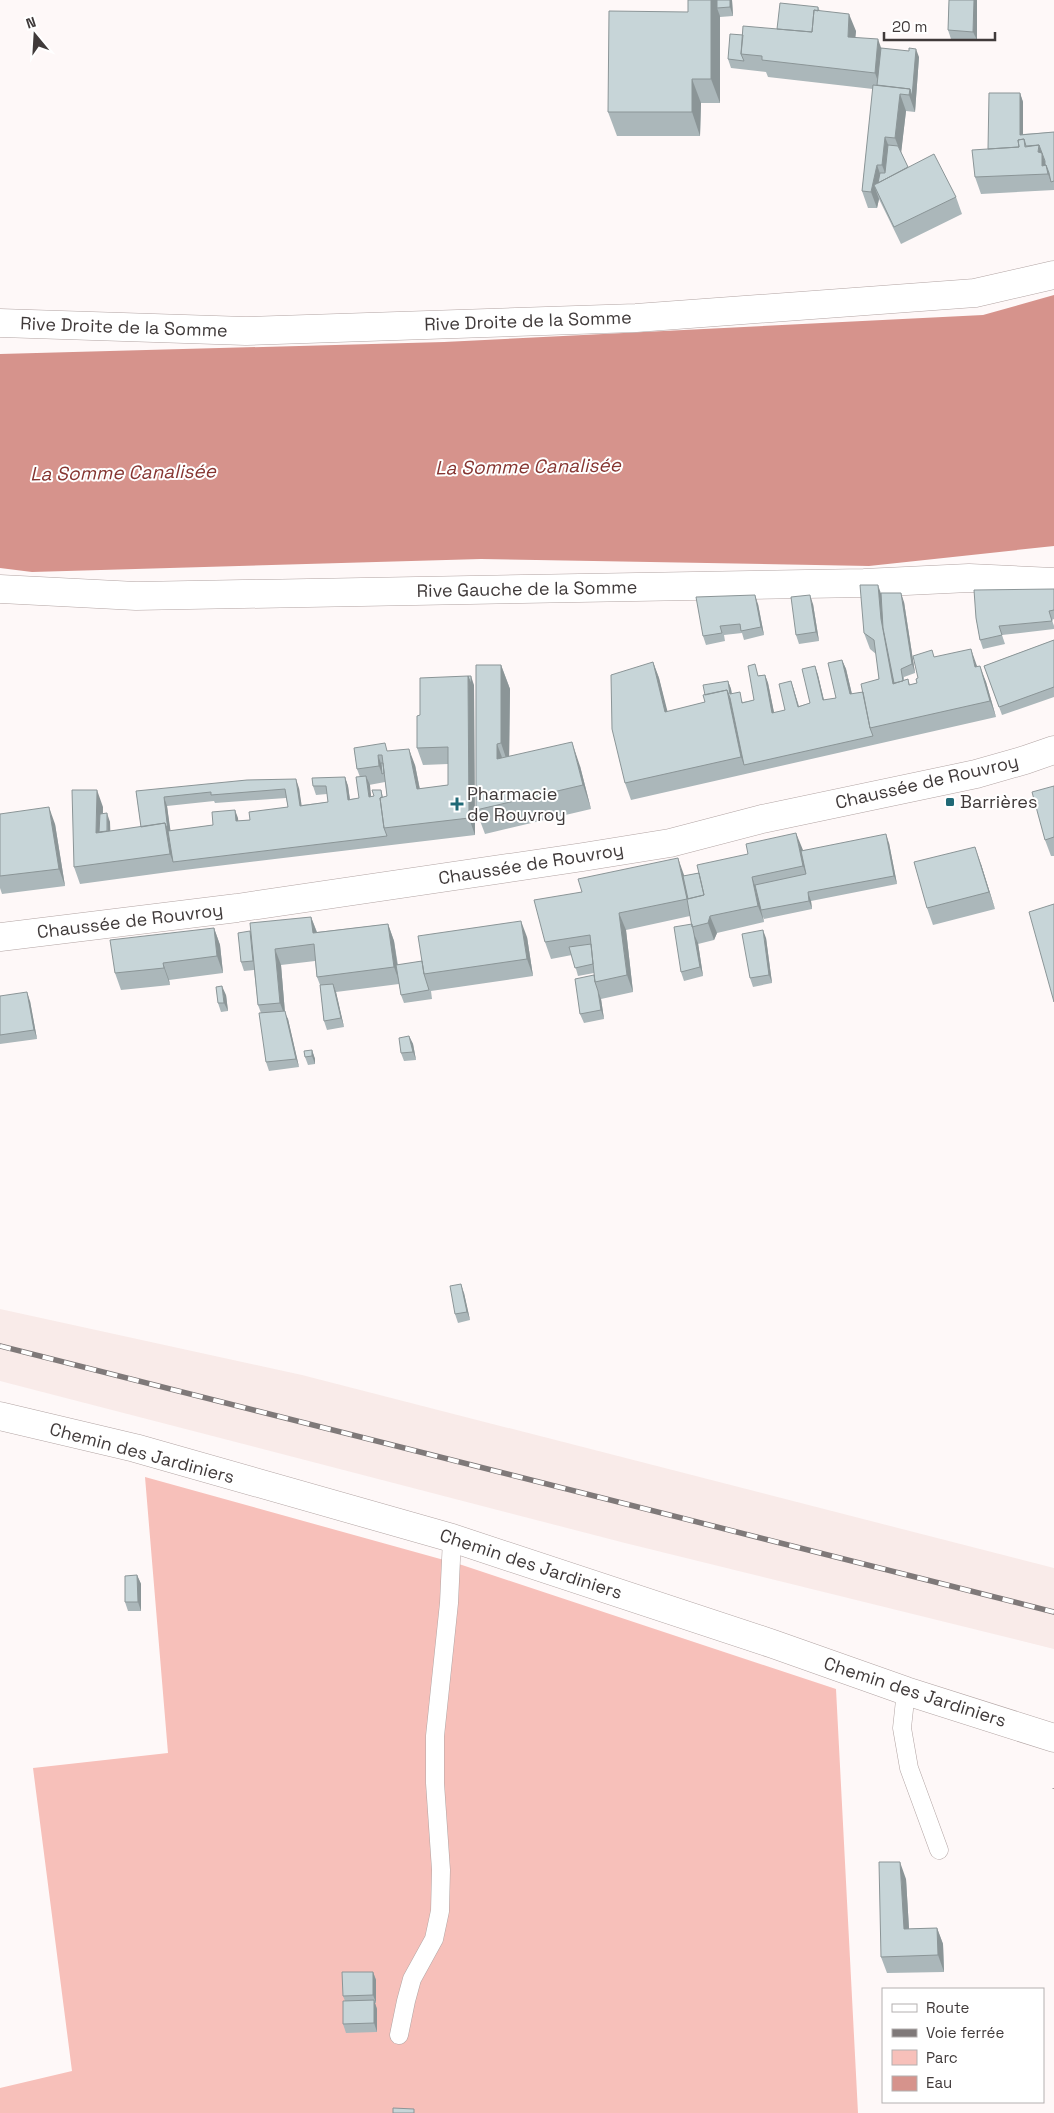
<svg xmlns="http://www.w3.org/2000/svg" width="1054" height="2113" viewBox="0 0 1054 2113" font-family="'Space Grotesk',sans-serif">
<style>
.built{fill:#f9ebe9}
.green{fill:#f7c0ba}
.water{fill:#d6938c}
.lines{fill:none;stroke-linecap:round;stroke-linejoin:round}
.lane-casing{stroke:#b2a4a3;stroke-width:19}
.street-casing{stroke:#b2a4a3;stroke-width:29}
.primary-casing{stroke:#b2a4a3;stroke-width:29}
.path{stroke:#a6a0a0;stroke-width:3;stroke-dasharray:1 4;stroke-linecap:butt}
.lane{stroke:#fff;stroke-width:18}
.street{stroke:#fff;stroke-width:28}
.primary{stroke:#fff;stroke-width:28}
.rail-casing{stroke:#7f7979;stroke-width:5.5}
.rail{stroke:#fff;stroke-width:4;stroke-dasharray:11;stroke-linecap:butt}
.wall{fill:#abb7ba;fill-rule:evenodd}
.shaded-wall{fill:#8b9597}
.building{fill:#c7d5d8;stroke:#8b9597}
.poi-dot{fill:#216976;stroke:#fff;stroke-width:2}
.labels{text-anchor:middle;stroke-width:4;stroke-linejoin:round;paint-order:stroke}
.street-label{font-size:18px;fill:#403a3a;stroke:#fff}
.poi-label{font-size:18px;fill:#403a3a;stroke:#fff;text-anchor:start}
.water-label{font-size:19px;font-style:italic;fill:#863531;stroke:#fff}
</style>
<rect width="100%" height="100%" fill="#fef8f8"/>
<!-- built -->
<path class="built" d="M0,1309l302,66 752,193v81l-429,-106 -625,-162z"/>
<!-- green -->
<path class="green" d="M145,1477l317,88 374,124 22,424h-858v-25l72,-17 -39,-303 135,-15z"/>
<!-- water -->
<path class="water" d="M1054,295v251l-185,20 -388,-7 -449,13 -32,-4v-214l444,-12 539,-27z"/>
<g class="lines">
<!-- lane casing -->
<g class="lane-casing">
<path id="lane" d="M906,1691l-4,37 7,40 30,82
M399,2035l7,-34 6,-22 22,-40 6,-28 1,-41 -6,-87v-47l14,-133 3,-65"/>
</g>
<!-- street casing -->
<g class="street-casing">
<path id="street" d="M0,323l246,8 390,-13 339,-25 79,-18
M0,589l136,7 728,-13 105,-5 85,4
M0,1416l135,32 317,90 321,106 133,47 148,47"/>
</g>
<!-- primary casing -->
<g class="primary-casing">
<path id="primary" d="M0,937l237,-29 346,-51 87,-14 92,-24 214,-45 49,-14 29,-10"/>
</g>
<!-- path -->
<path class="path" d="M1054,1788v1"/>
<!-- lane -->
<use href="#lane" class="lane"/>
<!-- street -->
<use href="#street" class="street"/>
<!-- primary -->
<use href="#primary" class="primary"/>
<!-- rail casing -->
<g class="rail-casing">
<path id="rail" d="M0,1346l1054,266"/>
</g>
<!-- rail -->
<use href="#rail" class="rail"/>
</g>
<!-- wall -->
<path class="wall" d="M688,0h44l1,16 -13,1v-1v87h-19l-1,33h-83l-9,-24 80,-100z
M949,0h28v40l-26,-1 -3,-9z
M818,7l2,4 36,20 -1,6 26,11 38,9 -4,55 -9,-1 -5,41 7,15 48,30 6,17 -61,30 -22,-45 -2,9h-9l-6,-17 11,-102 -105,-12 -2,-5 -35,-4 -3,-9 15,-24 34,-6z
M1020,93l3,9v32l31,-2v58l-73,4 -6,-17 13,-28z
M1054,589v30l-2,1 2,6v3l-52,6 3,9 -22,5 -3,-9 -4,-22z
M881,593l23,9 11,71 -11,4v3l4,-1 2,6 7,-2 1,-5 17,-21 43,9 8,16 10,35 -365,83 -6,-17 28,-121 6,16 8,34 38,-10 23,-21 3,8 1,5 11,8 11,-2 5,-25h6l3,8 6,30 11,-3 6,-29 8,25 11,-3 5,-37 3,9 6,25 12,-2 6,-38 4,9 6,25 11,-2 16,-13 -3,-25 -6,-5 -6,-16z
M758,604l6,31 -20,5 -2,-7 -18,2 1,6 -19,4 -3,-9z
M813,604l6,37 -20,3 -3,-9z
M1054,640v57l-52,18 -18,-49z
M501,665l9,24 -1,67 71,10 11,43 -106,25 -9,-24z
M474,685l1,150 -299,36 -96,13 -6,-17 29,-60v6l7,9v9l31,-4 -5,-36 163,-3 2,17 27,-3 -1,-8 -11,1 -3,-9 32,-9 3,9 2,13 9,-1 1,-21 -3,-8 -3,-21 34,3 27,14 5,24 28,-4v-21l-25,1 -6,-17 3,-33zM385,782l2,14 -4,1 -2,-7 -7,6h-3l-2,-11zM286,798l2,9 -38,13 -12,1 -3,-11 -22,15 -43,6 -3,-25 47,-5 1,2z
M1054,786v70h-3l-6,-16z
M0,814l55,10 10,62 -63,8 -2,-6z
M889,843l8,41 -86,17 1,8 -48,10 -1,-2 1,5 -47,11 -3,7 -16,4v-1l5,33 -19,5 -3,-9 11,-48 -2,-8 -64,14 7,62 -32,7 3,20 -20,4 -4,-9 14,-39v-2l-16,3 -6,-21 -21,4 -6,-17 139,-66 119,-26z
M981,864l14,45 -62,16 -6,-17z
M311,917l6,15 71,-8 6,17 4,24 24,-4 105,-24 6,39 -102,15 1,8 -28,4 -3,-8 -2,-11 -63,8 8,35 -17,3 -3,-9 -4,-36 -3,-8 -2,-16 -34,4 4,48 3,6 11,48 -30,4 -3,-9 -5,-49 -3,-8 -4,-35 -10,1 -3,-9 9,-31z
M214,928l6,17 3,28 -54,7 1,5 -49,5 -6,-17z
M766,938l6,45 -19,4 -3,-9z
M0,995v1l30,5 7,38 -37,5z
M226,995l2,16 -7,1 -3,-9z
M409,1036l4,8 3,16 -12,1 -3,-8z
M312,1050l3,9v5l-7,1 -3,-8z
M464,1293l6,27 -12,3 -3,-9z
M137,1575l4,9v27h-13l-3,-9z
M906,1879l3,50 28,-1 6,16 1,28 -57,1 -6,-16z
M373,1972l3,8v23h-1l2,6v23l-31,1 -3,-9 2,-23 -2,-5z"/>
<!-- shaded-wall -->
<path class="shaded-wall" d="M711,0h6v8l3,8v87l-9,-24z
M730,0h2l1,16 -3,-9z
M974,0h3v40l-4,-8z
M849,14l7,17 -2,23 -6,-17z
M878,39l6,17 -3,34 -6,-17z
M916,49l3,8 -4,55 -6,-17z
M692,79l9,24 -1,33 -8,-24z
M1020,93l3,9v41l-3,-8z
M900,94l6,17 -5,43 -6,-16z
M885,137l7,17 -4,27 -6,-16z
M1039,145l9,25 3,12 -3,-8h-3l-7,-22z
M877,165l6,17 -9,3 5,14 -2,9 -6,-16z
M878,585l6,17 12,90 -3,-8 -12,-65z
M901,593l3,9 11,71 -3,-9z
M755,595l3,9 6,31 -3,-8z
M810,595l3,9 6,37 -3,-9z
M971,649l6,17 4,17 -6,-16z
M842,660l4,9 8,34 -4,-9z
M653,662l6,16 13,51 -7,-17z
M501,665l9,24 -1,78 -8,-24z
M815,666l3,9 8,34 -3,-9z
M980,666l6,16 10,35 -6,-16z
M765,675l3,8 8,39 -4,-9z
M468,676h3l3,9 1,150 -6,-17z
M728,681l3,8 2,14 -3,-9z
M791,681l3,9 7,25 -3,-8z
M727,690l6,17 11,58 -3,-8z
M572,742l8,24 11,43 -8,-24z
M497,744l9,24 -9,-9z
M409,749l6,16 8,41 -6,-17z
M378,755l6,17 -2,2 -3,-8z
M366,776l4,9 2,20 -3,-8z
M345,777l3,9 3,22 -3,-8z
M296,779l3,9 4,26 -3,-8z
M97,790l6,17 -1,33 -6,-7z
M164,797l3,9 8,56h-2l-3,-8 -5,-31z
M49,807l6,17 10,62 -6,-17z
M235,810l3,8 1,12 -3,-9z
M107,813l3,9 1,26 -3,-9z
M796,833l7,17 6,32 -6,-16z
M886,834l3,9 8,41 -3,-8z
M975,847l6,17 14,45 -6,-17z
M678,858l6,17 7,32 -4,-8z
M752,877l6,17 3,16 3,12 -6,-16z
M808,892l3,9 1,8 -3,-8z
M619,913l7,17 7,62 -6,-17z
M710,916l7,17 -3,7 -6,-17z
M311,917l6,16h-4z
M521,921l6,16 6,39 -6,-17z
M388,924l6,17 6,43 -6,-17z
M214,928l6,17 3,28 -6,-17z
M763,930l3,8 6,45 -3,-8z
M694,934l4,9 5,33 -3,-9z
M275,949l6,16 4,48 3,6 11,48 -3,-8 -10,-40 -6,-16z
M163,963l6,17 1,5 -6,-17z
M333,984l3,8 8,35 -3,-9z
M222,986l4,9 2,16 -4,-8z
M598,991l3,8 3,20 -3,-9z
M27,992l3,9 7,38 -3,-9z
M409,1036l4,8 3,16 -3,-8z
M312,1050l3,9v5l-3,-8z
M461,1284l3,9 6,27 -3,-8z
M137,1575l4,9v27l-3,-9z
M900,1862l6,17 4,66 -6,-16z
M937,1928l6,16 1,28 -6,-17z
M373,1972l3,8v23l-3,-8z
M374,2000l3,9v23l-3,-9z"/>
<!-- building -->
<path class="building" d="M688,0h23v79h-19v33h-84l1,-101 79,1z
M717,0h13v7l-13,1z
M949,0h25l-1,32 -25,-2z
M780,3l38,4v4l-4,-1 -2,22 -35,-3z
M814,10l35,4 -1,23 30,2 -3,34 -113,-13v-4l-21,-2 2,-28 69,6z
M730,34l13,1 -2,19 3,7 -16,-2z
M881,48l28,3v-3l7,1 -4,48 -2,-8 -33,-4z
M873,85l37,4 -1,6 -9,-1 -5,44 -10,-1 -3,28h-5l-6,27 -9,-1z
M989,93h31v42l34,-3v49l-3,1 -2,-9 -3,-8h-1v-4l-6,-16 -13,1 -2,-7 -6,1 1,7 -31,2z
M1024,139l1,8 14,-2 -1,7 4,1v13l4,-1 2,9 -73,3 -3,-27 47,-3 -1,-7z
M888,145l10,1 10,21 -30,16 2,-10h5z
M934,154l22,43 -62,30 -20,-42z
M860,585h18l3,34 12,65 15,-5 1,6 8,-2 -1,-4 2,-1 -5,-22 19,-6 2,7 37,-8 4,18 5,-1 10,35 -120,27 -9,-44 18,-5 -5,-39 -10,-7z
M1054,589v21l-5,1 3,10 -53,5 3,9 -22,5 -4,-22 -2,-28z
M881,593h20l11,71 -11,5 2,12 -9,2 -11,-55z
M755,595l6,32 -20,4 -1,-7 -20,2 2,7 -19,3 -7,-39z
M810,595l6,37 -20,3 -5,-38z
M1054,640v47l-55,20 -15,-41z
M842,660l8,34 13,-2 7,36 3,8 -129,29 -14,-67 -3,-8 -22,5 -2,-10 25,-4 2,13 10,-2 2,11 12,-3 -6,-34 7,-2 3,12 7,-1 7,38 13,-3 -6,-26 12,-3 7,26 12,-4 -8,-34 13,-3 8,34 13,-2 -8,-35z
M653,662l12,50 40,-10 -2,-7 24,-5 14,67 -116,26 -13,-54 -1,-54z
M476,665h25v78l-4,1v15l75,-17 11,43 -107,25z
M468,676l1,142 -85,10 -4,-30 7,-2 -5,-41h-4l1,11 -22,3 -3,-21 31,-5 2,8 22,-2 8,40 31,-4v-38l-31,1v-32l3,-1v-37z
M468,676h3v8z
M381,763h2l1,10 -2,1z
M366,776l3,21 5,-1 -2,-6h9l1,7 -2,1 4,30 3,8 -214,26 -5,-31 45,-6 -1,-13 23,-2 1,11 14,-1 -1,-8 39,-5 -3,-18 -74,6v-3l-47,5 4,34 -3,-8 -24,4 -5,-36 111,-11 49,-1 4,27 28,-4 -2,-16h-13l-1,-8 33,-1 3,23 11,-2 -3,-21z
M1054,786v51l-9,3 -13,-48z
M72,790h25l-1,43 69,-10 5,31 -96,13z
M49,807l10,62 -59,7v-62z
M107,813v18l-8,1 1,-18z
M796,833l7,33 -51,11 6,29 -48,10 -2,7 -16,4 -5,-28 -68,14 8,62 -32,7 -5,-47 -45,7 -11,-42 48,-8 -4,-13 100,-21 9,41 17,-4 -7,-30 51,-11 -2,-10z
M886,834l8,42 -86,16 1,9 -48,9 -6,-25 51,-11 -5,-23z
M975,847l14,45 -62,16 -13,-46z
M699,873l5,22 -16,4 -5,-23z
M1054,904v98l-25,-90z
M311,917l2,16 75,-9 6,43 -77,10 -3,-33 -39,5 5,54 -22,2 -8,-82z
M521,921l6,38 -103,15 -6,-38z
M692,924l2,10 6,33 -19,5 -7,-45z
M214,928l3,28 -54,7 1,5 -49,5 -5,-33z
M763,930l6,45 -19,3 -8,-44z
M250,931l3,30 -12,1 -3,-29z
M591,944l2,20 -18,4 -6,-21z
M422,961l2,13 5,16 -28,5 -5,-30z
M594,975l1,7 3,9 3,19 -21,4 -5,-35z
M333,984l8,34 -17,3 -4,-36z
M222,986l2,17h-6l-2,-16z
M27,992l7,38 -34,5v-39z
M285,1011l11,48 -30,3 -7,-49z
M409,1036l4,16 -12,1 -2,-15z
M312,1050v6l-7,1 -1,-6z
M461,1284l6,28 -12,2 -5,-28z
M137,1575l1,27h-13v-26z
M879,1862h21l4,67 33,-1 1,27 -57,2z
M342,1972h31v23l-30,1z
M374,2000v23l-31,1v-23z
M393,2108l21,1v4h-21z"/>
<!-- markers -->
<g class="poi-dot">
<rect x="945" y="797" width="10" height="10" rx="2.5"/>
<path d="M454.5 796.5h5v5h5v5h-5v5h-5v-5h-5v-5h5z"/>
</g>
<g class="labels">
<!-- street labels -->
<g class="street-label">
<text transform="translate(528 321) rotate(-2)" y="6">Rive Droite de la Somme</text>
<text transform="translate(124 327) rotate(2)" y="6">Rive Droite de la Somme</text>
<text transform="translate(527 589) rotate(-1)" y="6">Rive Gauche de la Somme</text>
<text transform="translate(927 782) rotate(-13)" y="6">Chaussée de Rouvroy</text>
<text transform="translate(531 864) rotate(-9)" y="6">Chaussée de Rouvroy</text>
<text transform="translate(130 921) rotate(-7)" y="6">Chaussée de Rouvroy</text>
<text transform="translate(142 1453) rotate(15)" y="6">Chemin des Jardiniers</text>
<text transform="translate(531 1564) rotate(18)" y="6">Chemin des Jardiniers</text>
<text transform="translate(915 1692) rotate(18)" y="6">Chemin des Jardiniers</text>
</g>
<!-- poi labels -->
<g class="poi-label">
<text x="467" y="800">Pharmacie<tspan x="467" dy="21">de Rouvroy</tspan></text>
<text x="960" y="808">Barrières</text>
</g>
<!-- water labels -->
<g class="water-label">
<text transform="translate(528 466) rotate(-1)" y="7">La Somme Canalisée</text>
<text transform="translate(123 472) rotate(-1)" y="7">La Somme Canalisée</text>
</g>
</g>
<!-- legend -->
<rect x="882" y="1988" width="162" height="115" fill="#ffffff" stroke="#b3b0b0"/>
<rect x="892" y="2004" width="25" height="8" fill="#ffffff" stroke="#b3b0b0"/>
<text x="926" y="2013" font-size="15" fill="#403a3a">Route</text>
<rect x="892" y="2029" width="25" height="8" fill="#7f7979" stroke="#b3b0b0"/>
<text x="926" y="2038" font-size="15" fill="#403a3a">Voie ferrée</text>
<rect x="892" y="2050" width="25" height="15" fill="#f7c0ba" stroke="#b3b0b0"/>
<text x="926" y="2063" font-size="15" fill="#403a3a">Parc</text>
<rect x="892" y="2076" width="25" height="15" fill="#d6938c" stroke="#b3b0b0"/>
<text x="926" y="2088" font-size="15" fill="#403a3a">Eau</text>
<!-- north arrow -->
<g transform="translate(35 35) rotate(342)" stroke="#ffffff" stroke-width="4" paint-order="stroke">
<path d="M0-4L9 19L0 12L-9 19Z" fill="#403a3a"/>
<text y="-8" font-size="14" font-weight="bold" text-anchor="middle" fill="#403a3a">N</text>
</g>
<!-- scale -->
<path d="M884 32v8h111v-8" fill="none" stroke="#403a3a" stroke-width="2.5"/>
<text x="892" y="32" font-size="15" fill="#403a3a" stroke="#ffffff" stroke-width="4" paint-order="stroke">20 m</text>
</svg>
